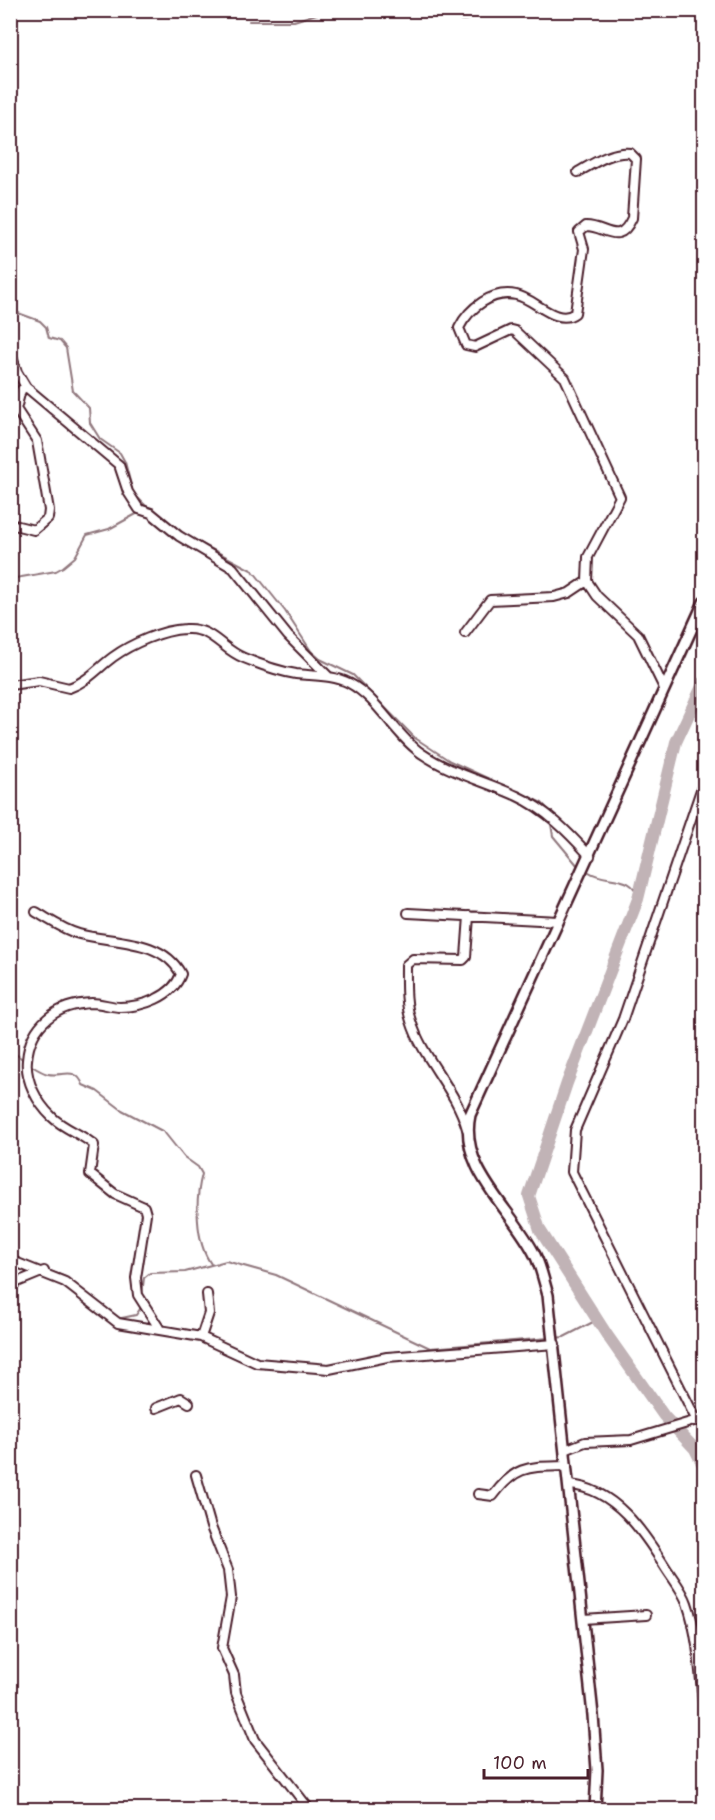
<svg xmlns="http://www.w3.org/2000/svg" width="715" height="1820" viewBox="0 0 715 1820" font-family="'Shantell Sans',sans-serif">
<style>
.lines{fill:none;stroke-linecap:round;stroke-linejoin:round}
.stream{stroke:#91787e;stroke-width:2}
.river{stroke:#c1b3b6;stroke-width:12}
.minor-casing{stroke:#4a1f2b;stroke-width:12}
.major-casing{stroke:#4a1f2b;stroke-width:14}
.minor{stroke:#fff;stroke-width:8}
.major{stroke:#fff;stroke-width:9}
</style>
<rect width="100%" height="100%" fill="#fff"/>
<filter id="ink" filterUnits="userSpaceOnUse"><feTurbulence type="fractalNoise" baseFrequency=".0167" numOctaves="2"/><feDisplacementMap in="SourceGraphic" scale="12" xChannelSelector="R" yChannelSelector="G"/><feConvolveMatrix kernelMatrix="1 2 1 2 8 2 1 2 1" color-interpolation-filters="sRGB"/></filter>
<g filter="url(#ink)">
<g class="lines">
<!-- stream -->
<path class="stream" d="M438,10c20,8 24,18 45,0
M249,21h45l35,-11
M10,310l30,11 6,6 3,11 11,3 6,7 7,43 16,17 1,15 10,16 20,14 5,9 8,31 12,12 42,31 66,35 32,40 26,40 9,8 33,16 62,63 35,23 92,42 13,14
M10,579l46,-8 7,-4 12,-10 12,-22 22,-6 31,-17
M551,824l2,12 25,30
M589,872c16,11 46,1 49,27
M10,1050l11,8
M30,1065c5,3 13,8 18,9 15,3 28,-8 35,11l14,6 25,19 42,22 20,25 14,10 4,7c-7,26 -7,67 9,90
M10,1256l56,21 28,23
M142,1295l2,-17 6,-5 35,-1 41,-11 50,14 154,73 119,-10
M117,1319l19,-4 6,-9
M554,1338l10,-1 33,-17"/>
<!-- river -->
<path class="river" d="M704,682l-28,60 -38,157 -71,184 -38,113 11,34 67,105 57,81 31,33 9,18"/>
<!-- minor casing -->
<g class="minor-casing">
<path id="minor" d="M578,172c16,-9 34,-21 52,-19l6,6 -4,59c-13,29 -26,8 -46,8l-7,6 5,17 -9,64c-18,14 -41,-15 -59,-18 -24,-5 -47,13 -57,33l7,17 9,2 36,-17 4,1 50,47 55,119 -32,60 -1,24 10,15 41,39 26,53
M10,351l7,21 9,15 93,78 9,27 11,17 12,4 28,23 54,32 55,68 40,40
M10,524l24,6 14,-12 1,-8 -12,-69 -21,-32 5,-19 5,-3
M465,633l25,-33 64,-3 15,-4 18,-12
M10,685l29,-4 30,7c18,-6 29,-20 44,-31 18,-13 49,-27 72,-28 27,-2 36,20 59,29 17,7 34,13 52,16 18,2 37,1 53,9 30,16 45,51 72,70 29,20 64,28 96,43 29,13 52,37 73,60
M36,912c14,8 28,18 43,22 34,9 83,4 102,40 -8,23 -39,33 -61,33 -9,0 -19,-4 -28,-4 -35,1 -62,21 -65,57 -2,20 10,43 25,57 12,12 30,17 42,28l-4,29 25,20 29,13 2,7 -10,64 2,17 21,33
M408,913l150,8
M467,1129c-11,-40 -44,-69 -56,-108 -6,-18 -5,-37 -5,-56l7,-6 50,1 3,-3 3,-41
M10,1260l55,22 53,41 83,14 56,26 72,6 58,-12 168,-13
M10,1285l34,-14
M201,1337l8,-24 -2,-19
M156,1408l25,-10 8,5
M697,1421l-125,-249 3,-42 48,-111 81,-238
M565,1450l20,-8 46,-2 73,-22
M196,1475l15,52 17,43 3,27 -9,51 12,27 2,18 19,47 55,70
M569,1485c46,3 75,48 97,83 7,11 17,23 21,35 12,34 13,74 17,109
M478,1494l15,2c24,-32 36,-29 74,-30
M583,1619l63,-4"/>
</g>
<!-- major casing -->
<g class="major-casing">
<path id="major" d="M595,1810l2,-40 -4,-55 -45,-420c-4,-13 -7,-28 -13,-40 -22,-45 -77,-86 -65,-140l234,-513"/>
</g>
<!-- minor -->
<use href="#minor" class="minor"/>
<!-- major -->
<use href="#major" class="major"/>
</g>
</g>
<!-- margin -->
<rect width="715" height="1820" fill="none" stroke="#fff" stroke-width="36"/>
<rect x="18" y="18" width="679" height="1784" fill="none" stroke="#4a1f2b" stroke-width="2" filter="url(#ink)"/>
<!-- scale -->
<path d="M484 1769v9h104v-9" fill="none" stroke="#4a1f2b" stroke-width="3"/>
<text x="493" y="1769" font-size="18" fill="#4a1f2b" stroke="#ffffff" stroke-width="4.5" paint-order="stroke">100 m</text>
</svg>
